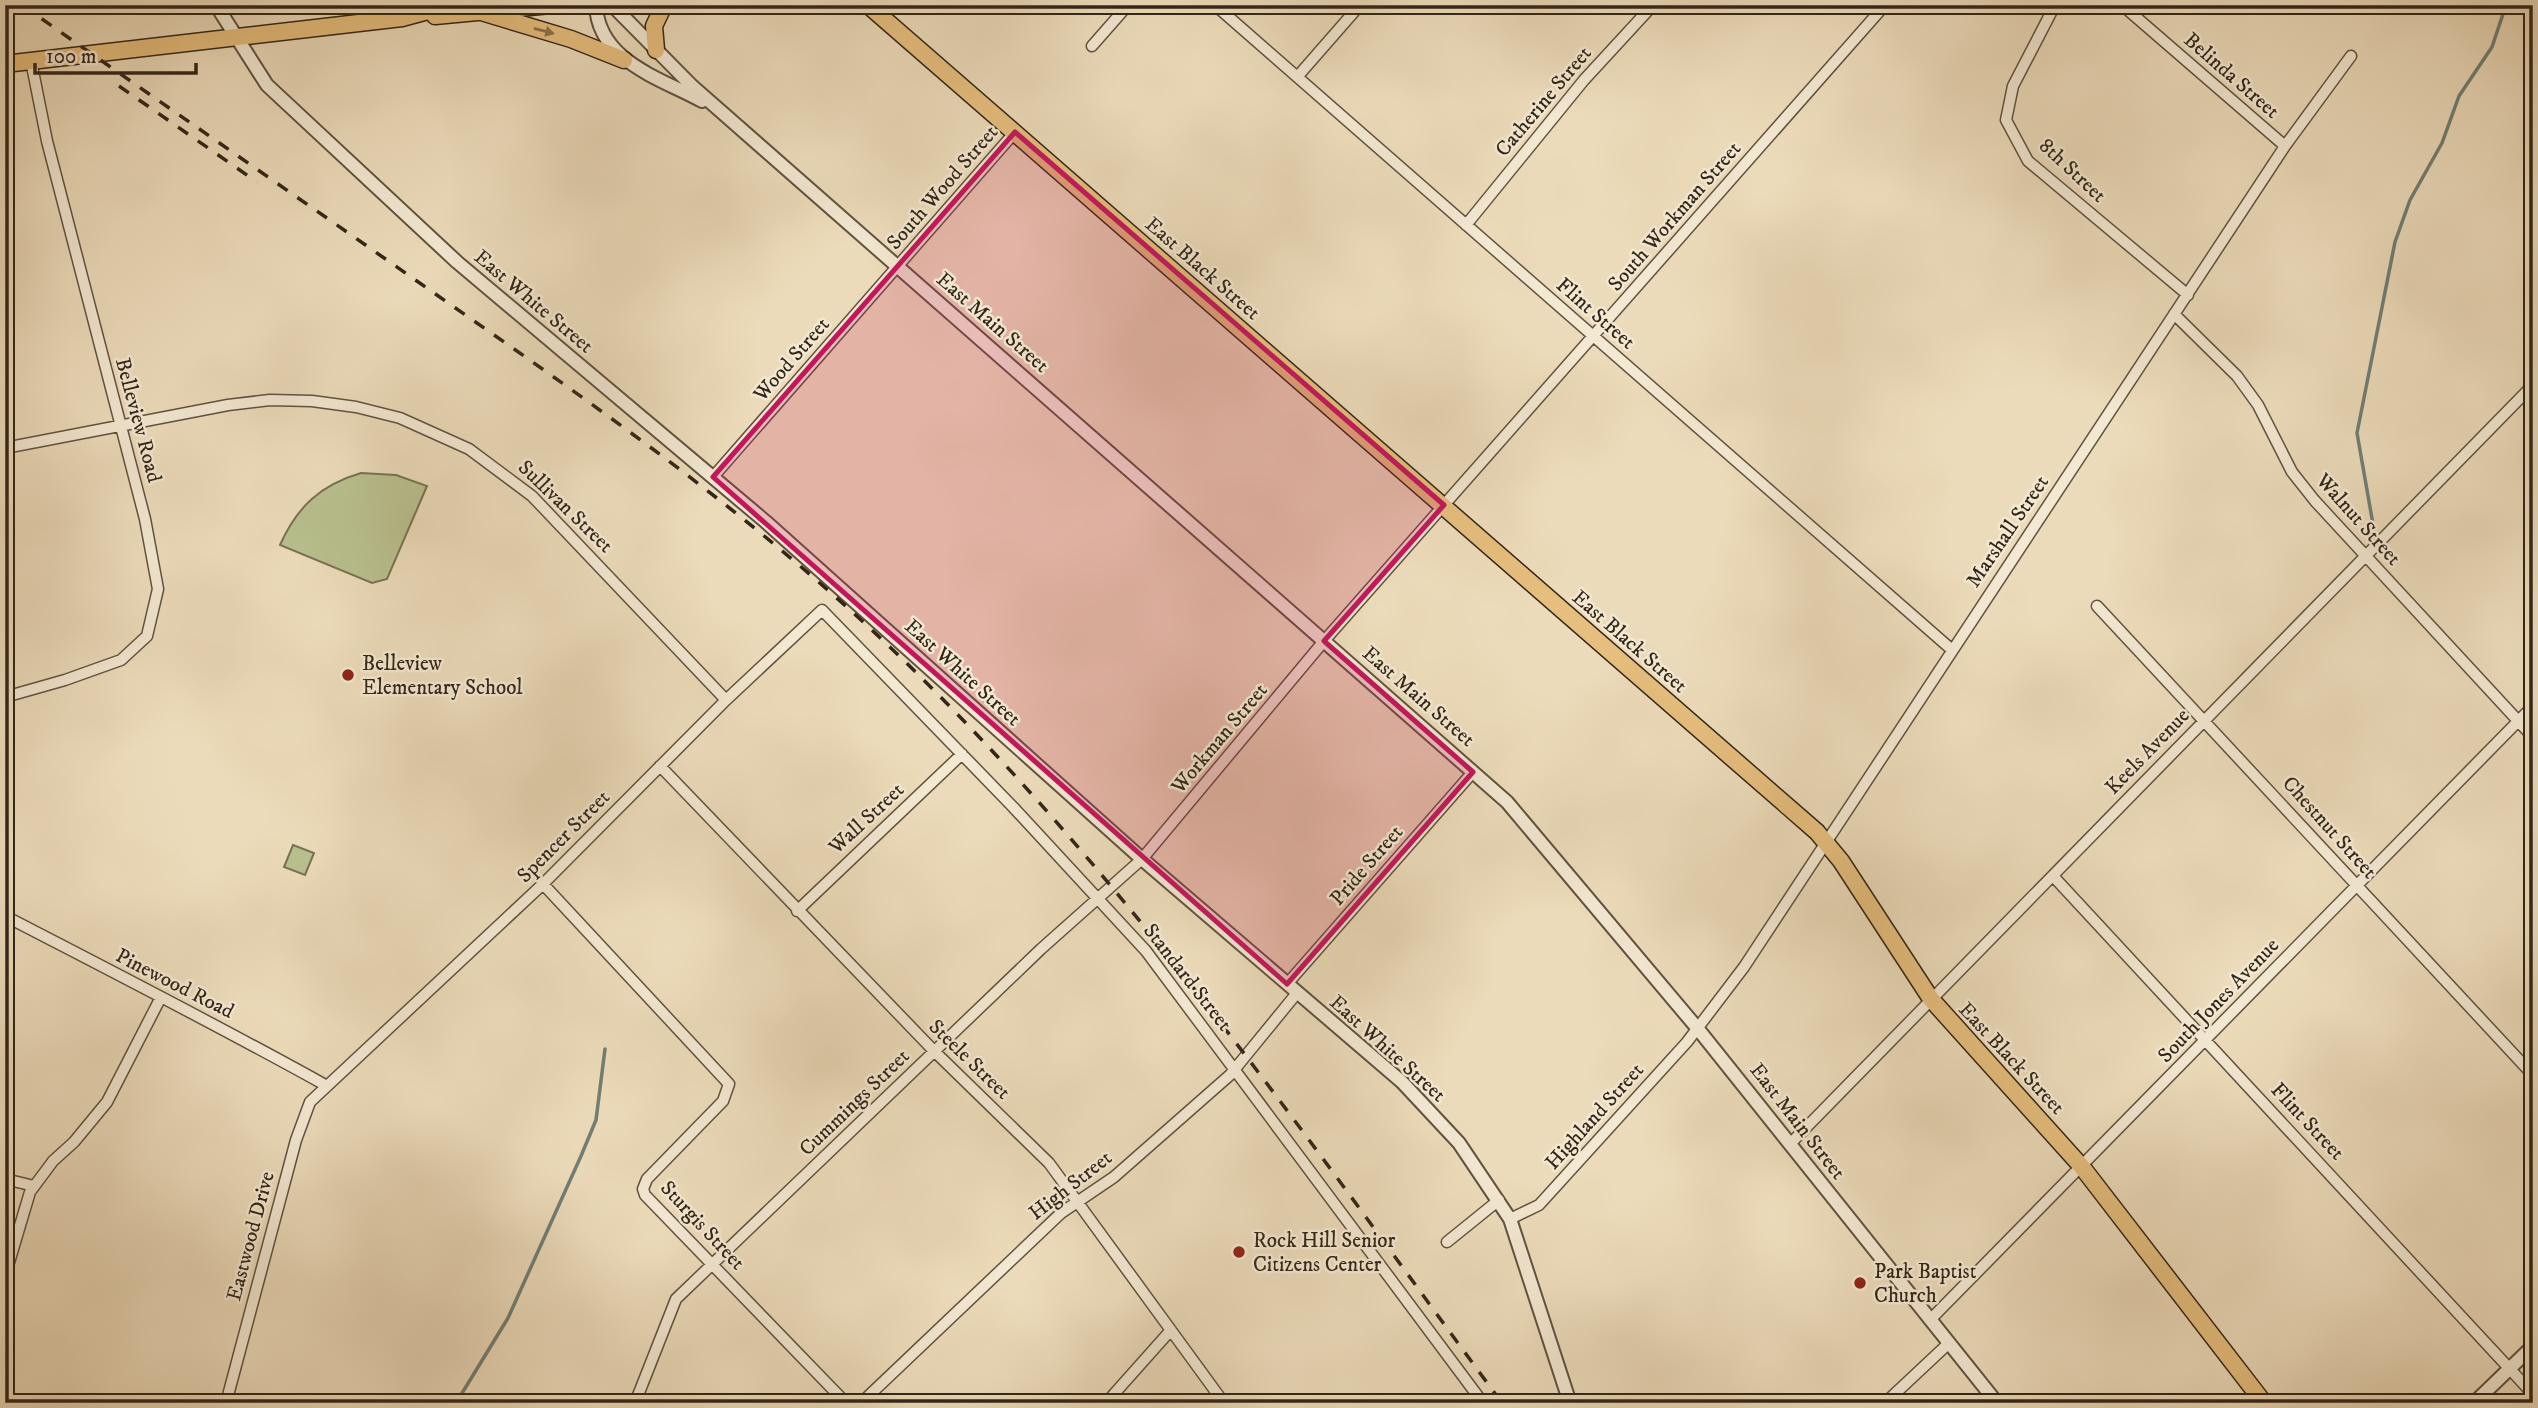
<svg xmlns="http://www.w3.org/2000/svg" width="2538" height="1408" viewBox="0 0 2538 1408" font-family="'IM FELL DW Pica',serif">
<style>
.green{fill:#b9c08f;stroke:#767354;stroke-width:2}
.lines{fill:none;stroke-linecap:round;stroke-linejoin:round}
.stream{stroke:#707f75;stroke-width:3.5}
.minor-casing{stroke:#605340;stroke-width:13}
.tertiary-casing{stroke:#605340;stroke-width:16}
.primary-casing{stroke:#322618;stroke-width:19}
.trunk-casing{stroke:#322618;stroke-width:19}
.minor{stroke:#f3e8d2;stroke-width:10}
.tertiary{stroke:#f3e8d2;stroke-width:12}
.primary{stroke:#e6be7d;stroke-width:16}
.trunk{stroke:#e6be7d;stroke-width:16}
.rail{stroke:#322618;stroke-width:3.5;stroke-dasharray:12 12;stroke-linecap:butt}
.oneway{fill:#8c724a}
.marked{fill:#c2185b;fill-opacity:0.2;stroke:#c2185b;stroke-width:5;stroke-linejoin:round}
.poi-dot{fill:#8f2418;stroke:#f3e8d2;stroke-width:2.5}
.labels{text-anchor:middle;stroke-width:5;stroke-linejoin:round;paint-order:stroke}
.street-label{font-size:21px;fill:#322618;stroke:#f3e8d2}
.poi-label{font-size:21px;fill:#322618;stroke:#f3e8d2;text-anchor:start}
</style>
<rect width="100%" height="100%" fill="#ecdbba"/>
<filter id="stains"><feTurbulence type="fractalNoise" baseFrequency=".00286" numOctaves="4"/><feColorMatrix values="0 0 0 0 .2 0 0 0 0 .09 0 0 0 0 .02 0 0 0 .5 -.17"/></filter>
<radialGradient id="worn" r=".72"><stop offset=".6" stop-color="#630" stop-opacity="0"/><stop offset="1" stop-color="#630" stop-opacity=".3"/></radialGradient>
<!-- green -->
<path class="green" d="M361,473l35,2 31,11 -40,93 -15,4 -92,-38c17,-38 40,-60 81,-72z
M293,845l21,8 -9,22 -21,-8z"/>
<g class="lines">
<!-- stream -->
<path class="stream" d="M2374,530l-17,-97 38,-191 15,-42 32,-57 17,-47 33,-49 14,-42
M456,1403l52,-85 73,-162 15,-36 9,-71"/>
<!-- minor casing -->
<g class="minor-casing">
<path id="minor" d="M1215,5l736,644
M2055,5l-42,81 -7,34 22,41 160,134
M2122,5l163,141
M1092,46l36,-41
M1298,76l62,-71
M1466,225l118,-145 69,-75
M2174,314l63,62 21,29 34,67 23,29 218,236
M5,448l223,-43 42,-5 42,1 44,6 44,11 69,31 63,47 194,204
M713,477l302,-345
M2097,606l436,469
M5,697l60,-17 56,-20 26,-24 11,-47 -13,-70 -98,-378 -16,-80
M660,766l274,285 115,112 175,240
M2053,876l480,518
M543,884l186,200 -6,17 -76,78 -4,10 2,6 201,208
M797,911l165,-157
M5,916c108,56 216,111 322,170
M1287,984l186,-212
M1790,1144l743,-759
M5,1179l29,7
M1510,1219l29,-14 148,-163 57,-75 541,-821 66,-90
M1447,1242l52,-42
M5,1276l25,-84 23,-31 21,-19 33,-40 53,-103
M1930,1320l603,-614
M226,1403l70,-263 14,-38 233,-218 183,-184 96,-90 191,197 133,144 337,452
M635,1403l41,-104 365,-350 101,-90 182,-218 561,-636
M861,1403l200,-190 53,-36 116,-102 67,-82
M1106,1403l65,-73
M1885,1403l64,-60"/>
</g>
<!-- tertiary casing -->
<g class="tertiary-casing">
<path id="tertiary" d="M216,5l51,80 190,177 309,260 376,337 260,223 57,61 51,76 60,184
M596,5c2,56 64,73 106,96
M612,5l80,81 815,716 191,227 299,374
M2474,1403l59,-57"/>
</g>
<!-- primary casing -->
<g class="primary-casing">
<path id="primary" d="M868,5l949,827 24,29 90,138 151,168 182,236"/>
</g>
<!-- trunk casing -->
<g class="trunk-casing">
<path id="trunk" d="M478,11l93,28 53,21
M435,16l116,-11
M656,50l-2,-24 10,-21
M5,64l397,-46 48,-13"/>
</g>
<!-- minor -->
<use href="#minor" class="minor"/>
<!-- tertiary -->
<use href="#tertiary" class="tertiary"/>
<!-- primary -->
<use href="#primary" class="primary"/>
<!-- trunk -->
<use href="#trunk" class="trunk"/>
<!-- rail -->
<path class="rail" d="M22,5c144,101 288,201 432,302 152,106 304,213 439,343 233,224 417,493 609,753
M119,86l138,96"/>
</g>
<!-- one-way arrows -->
<defs><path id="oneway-solid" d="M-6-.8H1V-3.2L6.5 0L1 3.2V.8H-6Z" transform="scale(1.75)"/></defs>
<use class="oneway" href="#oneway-solid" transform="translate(544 31) rotate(15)"/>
<!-- marked area -->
<path class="marked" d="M1015,132l429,373 -120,136 149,131 -186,212 -574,-507z"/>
<!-- markers -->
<g class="poi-dot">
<circle cx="348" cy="675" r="7"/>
<circle cx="1239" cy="1252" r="7"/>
<circle cx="1860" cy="1283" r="7"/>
</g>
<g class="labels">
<!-- street labels -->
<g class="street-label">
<text transform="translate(2232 75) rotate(41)" y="7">Belinda Street</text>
<text transform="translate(1543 101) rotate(-50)" y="7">Catherine Street</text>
<text transform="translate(2073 170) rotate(43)" y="7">8th Street</text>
<text transform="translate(942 187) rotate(-49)" y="7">South Wood Street</text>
<text transform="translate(1674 216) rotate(-49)" y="7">South Workman Street</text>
<text transform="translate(1203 268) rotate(41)" y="7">East Black Street</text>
<text transform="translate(534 301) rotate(40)" y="7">East White Street</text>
<text transform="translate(1596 313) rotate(41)" y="7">Flint Street</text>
<text transform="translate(993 322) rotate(41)" y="7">East Main Street</text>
<text transform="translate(791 359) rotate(-49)" y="7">Wood Street</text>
<text transform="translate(139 420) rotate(75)" y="7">Belleview Road</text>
<text transform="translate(566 506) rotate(44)" y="7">Sullivan Street</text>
<text transform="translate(2359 519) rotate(48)" y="7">Walnut Street</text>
<text transform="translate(2007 531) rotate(-56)" y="7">Marshall Street</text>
<text transform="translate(1630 641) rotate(41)" y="7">East Black Street</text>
<text transform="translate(963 672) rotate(42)" y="7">East White Street</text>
<text transform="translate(1419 696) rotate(41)" y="7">East Main Street</text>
<text transform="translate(1219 738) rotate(-50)" y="7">Workman Street</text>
<text transform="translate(2147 751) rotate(-46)" y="7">Keels Avenue</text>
<text transform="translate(866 818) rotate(-43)" y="7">Wall Street</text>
<text transform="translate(2330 827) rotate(48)" y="7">Chestnut Street</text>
<text transform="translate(563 836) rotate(-45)" y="7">Spencer Street</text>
<text transform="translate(1366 865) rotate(-49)" y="7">Pride Street</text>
<text transform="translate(1188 977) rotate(52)" y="7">Standard Street</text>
<text transform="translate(175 983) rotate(27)" y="7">Pinewood Road</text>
<text transform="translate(2218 1000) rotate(-46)" y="7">South Jones Avenue</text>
<text transform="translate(1388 1048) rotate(42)" y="7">East White Street</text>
<text transform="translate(2012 1058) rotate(47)" y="7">East Black Street</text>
<text transform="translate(970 1059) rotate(44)" y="7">Steele Street</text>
<text transform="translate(854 1102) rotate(-44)" y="7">Cummings Street</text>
<text transform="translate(1594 1116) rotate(-48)" y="7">Highland Street</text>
<text transform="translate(1798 1121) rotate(52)" y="7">East Main Street</text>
<text transform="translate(2308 1121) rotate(47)" y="7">Flint Street</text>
<text transform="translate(1070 1185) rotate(-38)" y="7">High Street</text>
<text transform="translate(703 1225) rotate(47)" y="7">Sturgis Street</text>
<text transform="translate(250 1236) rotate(-75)" y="7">Eastwood Drive</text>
</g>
<!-- poi labels -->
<g class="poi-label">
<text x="362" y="670">Belleview<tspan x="362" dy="24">Elementary School</tspan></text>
<text x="1253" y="1247">Rock Hill Senior<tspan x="1253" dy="24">Citizens Center</tspan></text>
<text x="1874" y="1278">Park Baptist<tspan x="1874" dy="24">Church</tspan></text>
</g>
</g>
<!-- margin -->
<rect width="2538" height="1408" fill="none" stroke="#ecdbba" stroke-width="28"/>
<rect x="7" y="7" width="2524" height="1394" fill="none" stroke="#322618" stroke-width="3.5"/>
<rect x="14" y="14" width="2510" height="1380" fill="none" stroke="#322618" stroke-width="2"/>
<!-- scale -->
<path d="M35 63v10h161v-10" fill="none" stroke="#322618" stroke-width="3.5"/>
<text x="46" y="63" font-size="21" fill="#322618" stroke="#f3e8d2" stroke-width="5" paint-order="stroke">100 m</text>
<rect width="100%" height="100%" filter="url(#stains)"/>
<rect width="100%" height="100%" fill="url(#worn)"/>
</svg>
